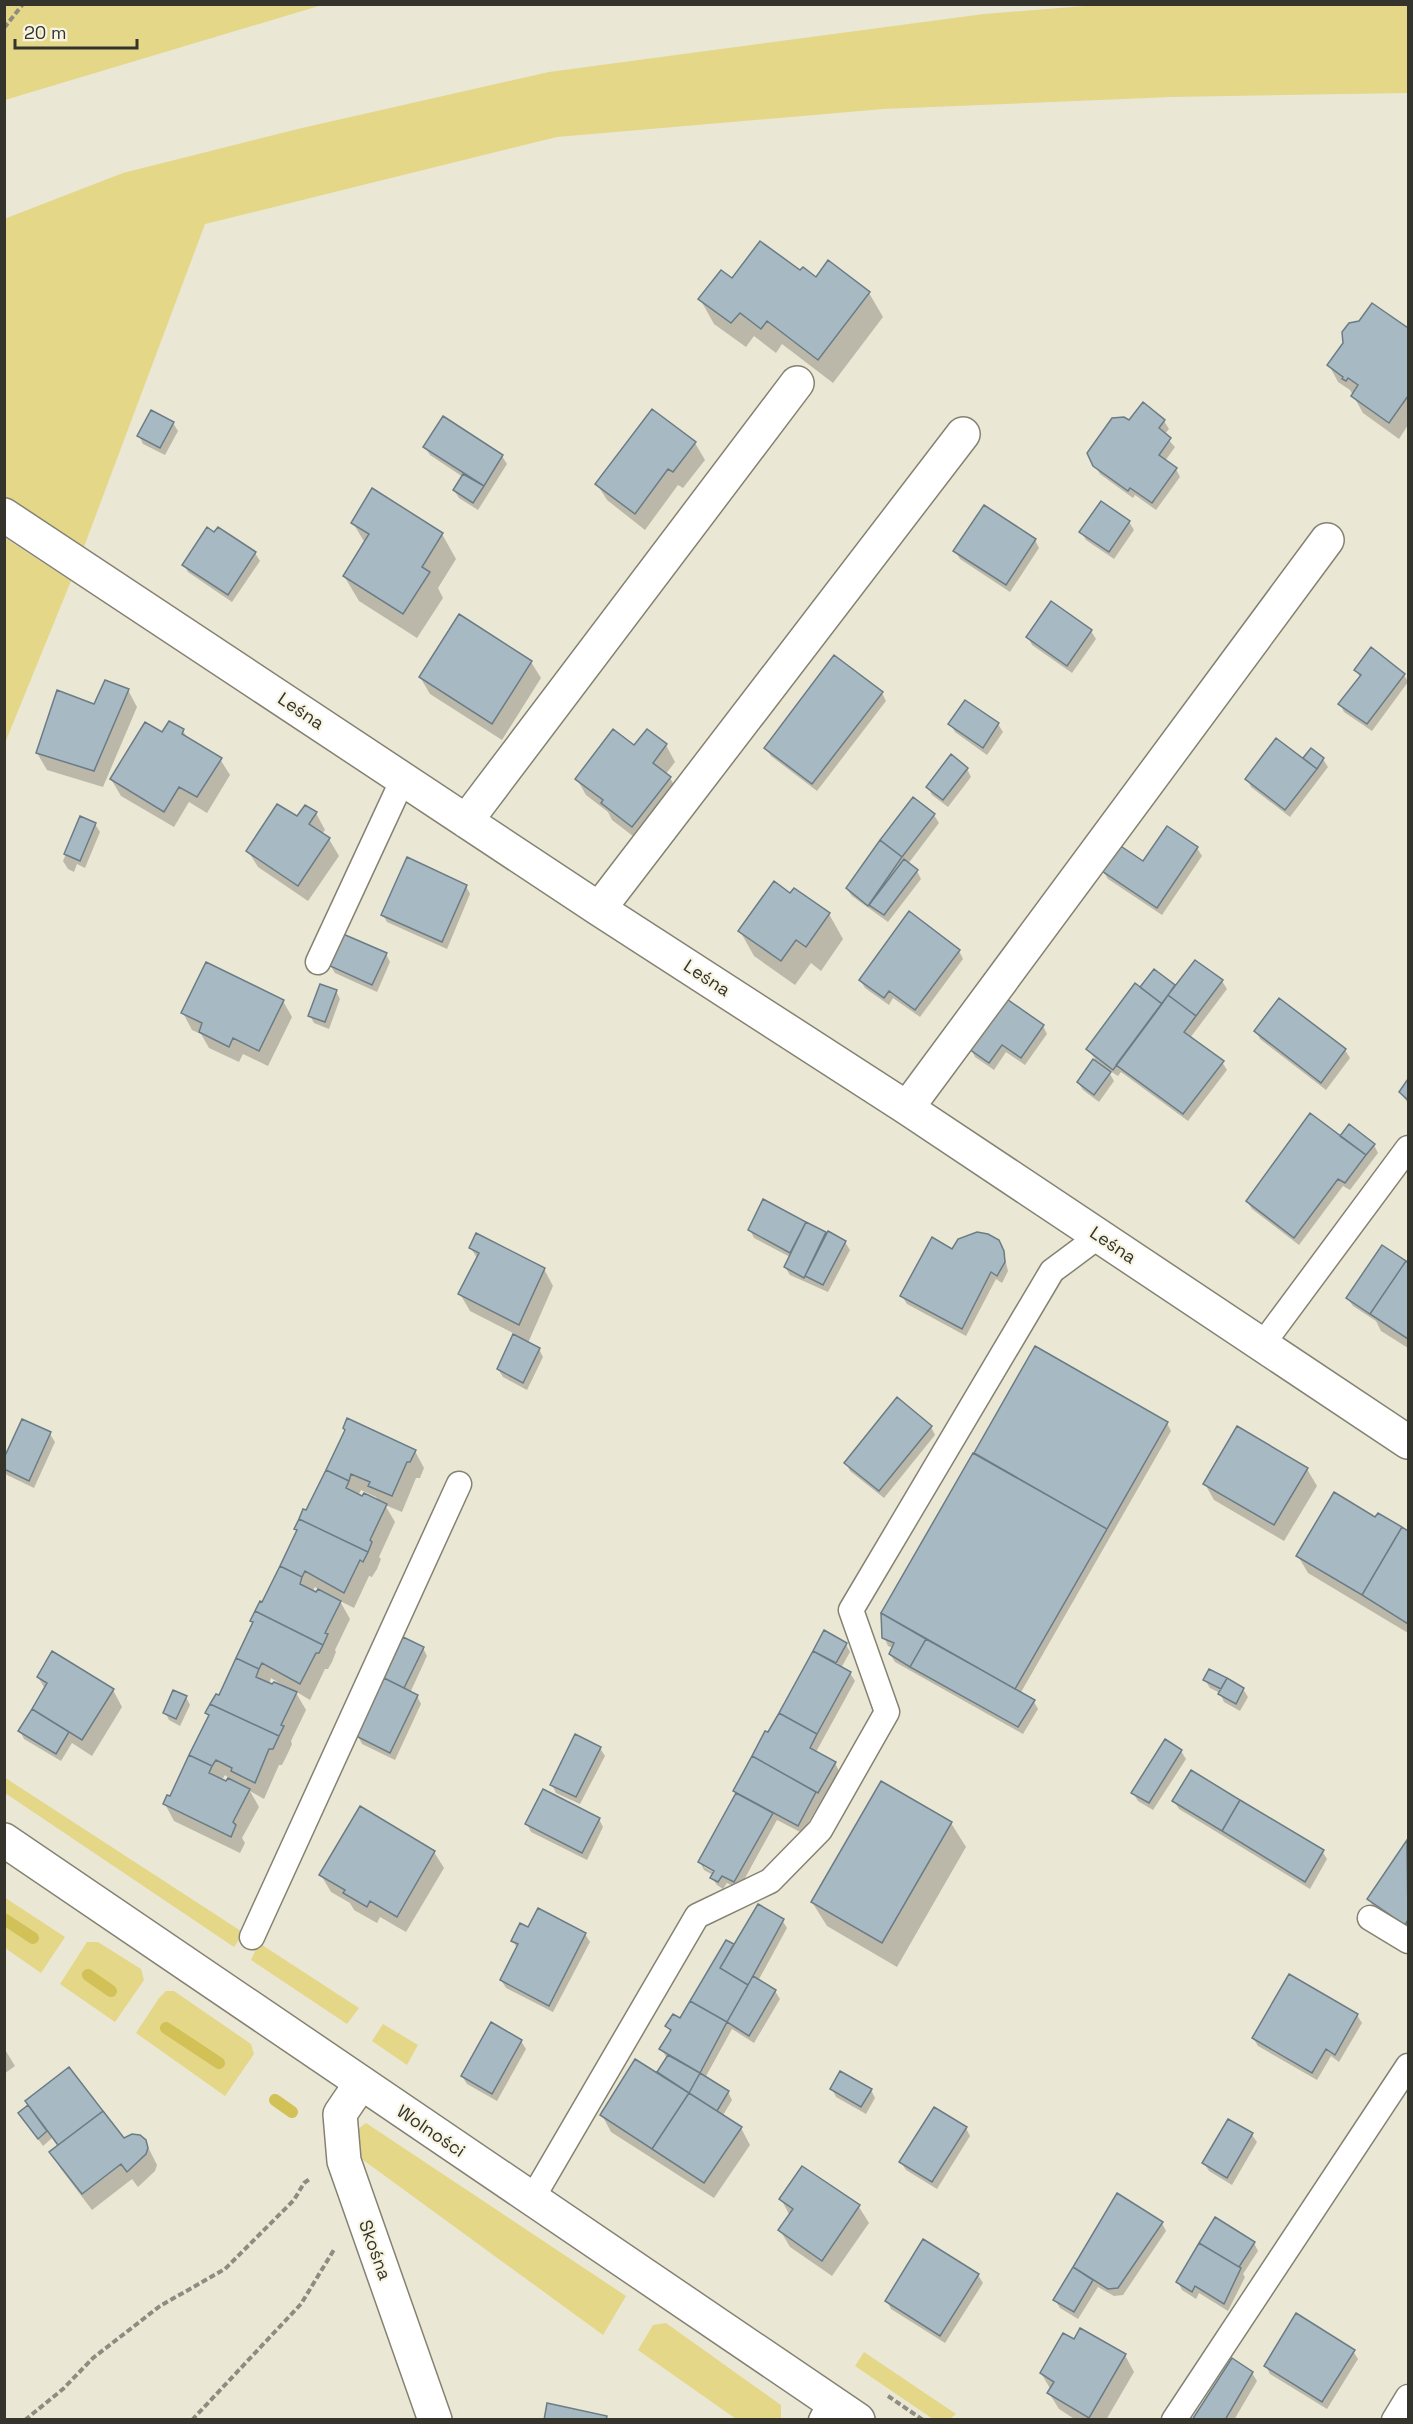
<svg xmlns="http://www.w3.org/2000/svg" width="1413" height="2424" viewBox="0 0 1413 2424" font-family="'Space Grotesk',sans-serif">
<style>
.green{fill:#e4d788}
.shadow{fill:#0003;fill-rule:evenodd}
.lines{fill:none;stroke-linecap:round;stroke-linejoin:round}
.stream{stroke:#d2c157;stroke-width:12}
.building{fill:#a7b9c3;stroke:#6b7c85;stroke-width:1.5}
.service-casing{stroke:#858272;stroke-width:27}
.minor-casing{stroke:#858272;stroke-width:36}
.tertiary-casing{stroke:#858272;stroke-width:36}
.path{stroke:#8e8c80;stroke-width:4;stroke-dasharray:6 3;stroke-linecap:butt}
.service{stroke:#fff;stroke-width:24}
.minor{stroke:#fff;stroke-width:33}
.tertiary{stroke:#fff;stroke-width:33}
.labels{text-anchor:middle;stroke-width:4.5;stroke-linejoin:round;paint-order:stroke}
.street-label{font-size:18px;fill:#34332c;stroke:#f7f4e2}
</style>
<rect width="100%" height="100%" fill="#eae7d5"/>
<!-- green -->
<path class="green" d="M5,4h317v1l-317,95z
M1097,5h311v88l-237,4 -288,12 -326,28 -352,87 -123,328 -77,-48 -1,-285 119,-46 179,-45 247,-56 435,-58z
M5,538l66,43 -66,162z
M4,1777l240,156 -10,14 -229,-154z
M4,1897l61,40 -24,36 -36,-25z
M87,1942h11l43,27 3,11 -29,42 -55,-38z
M259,1943l100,65 -12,16 -96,-64z
M166,1991h8l77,53 3,10 -29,42 -89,-63 23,-35z
M383,2024l35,21 -11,20 -35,-24z
M366,2123l260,173 -23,39 -244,-178 -5,10 4,-38z
M666,2323l115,82v14h-45l-98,-69 15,-25z
M864,2352l92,62 -6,5h-17l-78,-53z"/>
<!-- shadow -->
<path class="shadow" d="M800,272l16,7 53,14 14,24 -50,66 -51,-39 -6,9 -22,-17 -8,11 -32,-23 -14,-25 32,-19z
M1373,305l35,25v95l-9,14 -36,-26 -13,-23 -12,-8 -9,-17z
M444,418l58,38 5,8 -29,46 -19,-12 -5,-8 9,-13 -33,-22 -5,-8z
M1164,421l5,8 -5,6 11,12 -10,14 11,8 4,8 -24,33 -21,-15 -2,3 -33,-24 -12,-20 42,-32z
M173,423l5,8 -13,24 -22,-11 -4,-8z
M695,443l10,17 -22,28 -5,-3 -33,45 -38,-30 -10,-16z
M1129,522l5,8 -20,29 -28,-19 -5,-8z
M353,523l89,11 14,25 -18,29 5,10 -26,40 -58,-37 -15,-25 21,-33z
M1035,540l4,8 -29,44 -50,-33 -5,-8z
M255,553l5,8 -28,41 -44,-30 -4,-7z
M1091,631l5,8 -24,34 -40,-28 -4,-8z
M531,662l10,16 -39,62 -72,-46 -10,-17z
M1356,670l48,5 4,7 -36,49 -28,-19 -4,-8 20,-26z
M128,690l9,17 -34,80 -56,-17 -10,-17 57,-47z
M882,693l4,8 -69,90 -46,-35 -5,-8z
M950,724h48l5,8 -16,23 -32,-23z
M183,731l5,8 32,20 10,16 -23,38 -18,-11 -15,25 -53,-31 -10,-17 52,-45z
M666,745l9,17 -10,13 5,3 10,17 -38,48 -30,-23 -4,-8 -22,-17 -9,-16 58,-32z
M1311,750l12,9 5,8 -38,50 -39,-30 -4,-8 56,-18z
M967,769l4,8 -23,30 -16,-12 -4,-8z
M913,799l21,16 5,8 -31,41 9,7 4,8 -33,43 -36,-26 -5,-7z
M316,813l9,17 -3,4 7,5 10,17 -31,45 -50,-34 -10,-16 50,-33z
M81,818l14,6 5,8 -15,36 -8,-4 -3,8 -6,-3 -5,-8z
M1197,848l5,8 -40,59 -54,-36 -5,-8 40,-7z
M466,886l4,8 -23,55 -60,-27 -4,-7z
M791,895l38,19 14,25 -22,32 -10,-8 -16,22 -41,-29 -14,-25z
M959,951l4,8 -43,58 -27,-19 -4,7 -24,-17 -5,-8z
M386,954l4,8 -13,30 -42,-19 -5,-8z
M1154,971l22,16 46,-6 5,8 -37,49 32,24 5,8 -39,51 -67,-49 -3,4 -11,-7 7,12 -15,21 -16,-12 -5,-8 17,-23 -7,-10z
M336,991l4,8 -11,30 -15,-6 -4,-7z
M1279,1000l66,50 5,8 -24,32 -66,-51 -4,-8z
M283,1001l9,16 -24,49 -25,-12 -4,8 -30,-14 -8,-14 -9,-4 -9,-17z
M1043,1026l4,8 -22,31 -19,-13 -12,18 -19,-13 -4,-8z
M1408,1082v21l-8,-10z
M1340,1138l34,7 4,8 -28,37 -7,-4 -44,59 -47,-36 -5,-8z
M764,1202l61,32 2,3 18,5 5,8 -22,42 -38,-17 -5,-8 5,-10 -36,-19 -4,-8z
M471,1248l73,21 9,17 -25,57 11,6 4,8 -16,33 -24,-13 -5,-8 17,-35 -45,-23 -10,-17 18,-34z
M1382,1248l26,17v83l-27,-17 -5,-10 -23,-15 -5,-7z
M1003,1250l5,21 -6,12 -6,-4 -30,57 -59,-32 -5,-8 51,-45z
M1036,1348l131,75 4,8 -151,263 14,8 4,7 -15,25 -128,-72 -5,-8 3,-6 -5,-2 -4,-9 -2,-24z
M23,1421l27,13 5,8 -21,46 -27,-13 -3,-4v-9z
M931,1427l4,8 -51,63 -34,-27 -4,-8z
M415,1451l9,17 -4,10h-4l-14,34 -17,-7 10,17 -16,35 2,2 -4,10 -5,8 -3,-1 -15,32 -14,-7 10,18 -15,31 1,2 -4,10 -4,7h-3l-15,31 -15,-9 11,19 -15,31 1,3 -4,9 -6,12h-3l-15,34 -14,-8 9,16 -17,31 3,5 -5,10 -66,-32 -9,-17 6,-6 38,-81 -2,-4 12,-16 35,-73 -2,-3 11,-17 35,-72 -2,-3 32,-59zM361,1490l15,7 3,5 -21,-6zM315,1587l5,3 -3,4 -5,-2zM271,1678l11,7 -1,2 -12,-3zM225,1775l4,3 -2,5 -5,-3z
M1307,1469l10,17 -33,55 -70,-41 -9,-16z
M1378,1515l30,18v100l-100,-60 -10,-17 77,-37z
M825,1632l21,12 4,8 -9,16 9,5 5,8 -39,71 19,11 4,8 -37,62 -25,-13 -38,69 -12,-6 -4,6 -6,-4 -5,-7 1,-3 -9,-5 -4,-8 37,-68 -2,-3 31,-58 3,1zM704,1864l17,9 -1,3 -16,-9z
M404,1639l19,9 4,8 -17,37 7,3 4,8 -26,56 -33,-16 -4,-8z
M38,1677l75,13 9,17 -30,49 -20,-13 -11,18 -37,-22 -4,-8 25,-42z
M1205,1680l38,9 5,8 -8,14 -16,-9 -4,-9 -10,-5z
M186,1697l4,8 -10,21 -11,-6 -4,-8z
M600,1748l5,8 -25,48 -24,-11 -4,-8z
M1181,1751l5,8 -33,51 -15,-9 -5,-8z
M1174,1801l148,50 5,8 -17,30 -131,-80z
M599,1819l4,8 -16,33 -56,-28 -4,-8z
M951,1823l15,24 -69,120 -70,-41 -15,-24z
M1408,1842v94l-30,-20 -9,-17z
M434,1852l10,16 -38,64 -26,-15 -3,6 -23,-13 -4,-7 -19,-11 -10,-17z
M782,1920l5,8 -29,53 17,10 5,8 -26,44 -22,-14 -27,49 23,14 4,8 -10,17 19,11 9,17 -36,53 -103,-66 -9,-17 60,-38 -3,-5 8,-14 -6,-9 10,-16 -4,-7 13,-6 47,-78 8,4z
M528,1929l57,5 5,8 -37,70 -47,-24 -5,-8 16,-32 -4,-7z
M1357,2015l5,8 -23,39 -8,-6 -14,24 -59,-34 -5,-8z
M521,2041l5,8 -29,52 -30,-17 -5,-8z
M4,2048l11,18 -11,8z
M69,2069l54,71 22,1 12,24 -2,6 -17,16 -6,-8 -40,31 -31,-41 -10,-17 7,-5 -6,-9 -9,8 -23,-32z
M832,2089l39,1 4,8 -9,16 -30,-17z
M1229,2121l23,14 5,7 -25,43 -23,-14 -5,-8z
M966,2128l4,8 -33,53 -31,-19 -5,-8z
M802,2168l57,39 10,16 -37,53 -42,-29 -10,-17 10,-14 -9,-17z
M1118,2195l44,28 4,8 -43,64 -9,1 -16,-9 -20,32 -18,-11 -5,-8z
M1254,2243l4,8 -15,23 2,3 -17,34 -29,-18 -3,6 -14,-9 -4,-8z
M978,2275l5,8 -38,60 -54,-34 -4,-8z
M1075,2341l50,14 9,17 -28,48h-30l-17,-11 -10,-16 2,-3 -10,-17z
M1353,2351l5,8 -31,50 -57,-35 -4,-8z
M1252,2373l5,8 -23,39h-40z"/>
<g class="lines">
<!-- stream -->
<path class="stream" d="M4,1919l29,19
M88,1975l23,16
M166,2028l53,35
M275,2100l17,12"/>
</g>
<!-- building -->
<path class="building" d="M760,241l40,29 3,-3 13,10 12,-17 42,32 -52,68 -51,-39 -6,8 -21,-16 -9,10 -33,-24 23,-29 11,8z
M1372,303l36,25v68l-19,27 -38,-27 7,-11 -10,-7 -2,3 -4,-2 1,-2 -16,-12 16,-22 -1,-11 7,-9 10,-2z
M1143,402l22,18 -6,8 12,10 -12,17 18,13 -25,35 -22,-15 -2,3 -35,-25 -6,-13 25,-35 12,-1 5,3z
M652,409l44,33 -23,30 -5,-3 -33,45 -40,-30z
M151,410l23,12 -14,26 -23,-12z
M443,416l60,39 -19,31 -61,-39z
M463,474l21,12 -11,17 -20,-13z
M372,488l71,45 -21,34 8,5 -27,42 -60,-38 26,-42 -18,-11z
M1101,501l29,20 -21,31 -30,-20z
M984,505l52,34 -30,46 -53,-34z
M207,527l7,5 4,-5 38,25 -28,43 -46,-30z
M1051,601l41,29 -25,36 -41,-29z
M459,614l73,47 -40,63 -73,-47z
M1371,647l34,27 -38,50 -29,-20 23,-29 -7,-5z
M834,655l49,37 -71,92 -48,-36z
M105,680l24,9 -35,82 -58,-18 21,-63 37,14z
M965,700l34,23 -16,25 -35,-24z
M169,721l15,8 -2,5 40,24 -25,39 -18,-10 -15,25 -54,-33 35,-57 17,10z
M613,729l21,16 13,-16 20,15 -14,19 18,14 -39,50 -31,-24 2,-3 -28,-21z
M1276,738l41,31 -32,41 -40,-31z
M1311,748l13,10 -7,11 -14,-11z
M951,754l17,14 -25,32 -17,-13z
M913,797l22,17 -33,43 -22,-17z
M277,804l20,12 8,-11 12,7 -8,12 21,14 -32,48 -52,-35z
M80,816l16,7 -16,38 -16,-7z
M1167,826l31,21 -41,61 -55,-37 17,-26 24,16z
M880,840l22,17 -34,49 -22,-18z
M407,857l60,28 -25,57 -61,-27z
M904,859l14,11 -34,45 -15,-10z
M774,881l16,12 4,-5 36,25 -24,34 -10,-7 -15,21 -43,-30z
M909,911l51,39 -45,60 -26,-19 -5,7 -25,-18z
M343,934l44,19 -15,32 -44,-20z
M1195,960l28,20 -27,36 -28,-21z
M206,962l78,38 -25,51 -26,-13 -4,9 -30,-15 3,-9 -21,-10z
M1154,969l21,16 -13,19 -22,-17z
M1135,983l27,21 -49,66 -27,-21z
M320,984l17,6 -12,32 -17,-6z
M1168,995l28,21 -12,16 40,29 -41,53 -67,-49z
M1004,997l40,28 -23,33 -19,-13 -13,18 -20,-14z
M1279,998l67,51 -25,34 -67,-52z
M1093,1059l18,13 -17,23 -17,-13z
M1408,1079v21l-9,-8z
M1310,1113l56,42 -21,28 -7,-4 -44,59 -48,-37z
M1349,1124l26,20 -9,11 -26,-19z
M763,1199l43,23 -16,31 -42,-23z
M806,1222l20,10 -22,46 -20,-11z
M828,1231l18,10 -23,44 -18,-9z
M977,1232l11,2 11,6 5,11 1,11 -8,14 -6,-4 -29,57 -62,-33 32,-59 20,12 6,-10z
M476,1233l69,35 -26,57 -61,-31 21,-41 -10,-5z
M1382,1245l24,16 -36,53 -24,-16z
M1406,1261l2,2v76l-38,-25z
M513,1334l27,14 -17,35 -26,-14z
M1035,1346l133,76 -61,107 -133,-76z
M897,1397l35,29 -53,65 -35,-28z
M347,1418l69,32 -6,12h-3l-15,34 -24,-10 2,-4 -19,-8 -2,7 -23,-11 19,-40 -2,-2z
M22,1419l29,13 -22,49 -25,-12v-11z
M1237,1426l71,42 -34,57 -71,-41z
M973,1453l134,76 -92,160 -134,-76z
M326,1470l23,11 -3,7 16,8 2,-3 23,11 -17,36 2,2 -4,10 -69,-33 4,-10 3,1z
M1334,1492l41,25 3,-4 24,14 -40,68 -66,-39z
M299,1519l69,33 -5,10 -3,-2 -16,33 -39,-22 -3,6 -22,-11 17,-36 -3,-1z
M1402,1527l6,4v93l-46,-29z
M280,1566l22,11 -2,7 16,8 2,-3 23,12 -16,32 3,1 -5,11 -68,-34 5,-10 2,1z
M255,1611l68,34 -4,8h-3l-16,31 -38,-21 -3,6 -23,-11 17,-36 -3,-1z
M881,1613l45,26 -16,28 -21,-13 5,-11 -12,-5z
M824,1630l23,13 -11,20 -23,-12z
M403,1637l21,10 -20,41 -20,-10z
M926,1639l109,61 -17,27 -108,-60z
M52,1651l62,38 -32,51 -50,-31 15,-26 -10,-6z
M813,1651l38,21 -34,62 -38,-21z
M236,1658l23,11 -3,8 16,7 2,-2 23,10 -16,33 3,1 -5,10 -69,-32 6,-10 3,1z
M1209,1669l18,9 -6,11 -18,-9z
M384,1678l34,17 -28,58 -34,-17z
M1227,1678l17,10 -8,16 -18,-10z
M173,1690l14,6 -11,23 -13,-6z
M210,1704l69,32 -6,13h-4l-14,34 -24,-12 1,-3 -16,-8 -4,6 -23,-11 20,-40 -4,-2z
M32,1709l37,23 -13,22 -38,-23z
M779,1713l38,21 -7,14 26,14 -18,31 -66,-37 13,-25 3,1z
M575,1734l26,13 -25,50 -26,-12z
M1165,1739l17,11 -33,53 -18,-10z
M189,1755l23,11 -3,7 17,8 2,-3 22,11 -17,33 3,3 -5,12 -68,-33 4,-9 3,1z
M752,1756l64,36 -18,34 -65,-35z
M1191,1770l49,30 -18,31 -50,-30z
M881,1781l71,41 -70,121 -71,-41z
M543,1789l57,29 -18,35 -57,-29z
M736,1793l37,20 -39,69 -12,-6 -4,6 -8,-4 4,-7 -16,-9z
M1240,1800l84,50 -19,32 -83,-51z
M360,1806l75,45 -38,66 -27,-16 -3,6 -24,-14 2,-3 -26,-15z
M1407,1840l1,80 -3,5 -38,-26z
M758,1904l26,15 -36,66 -28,-17z
M538,1908l48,25 -37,73 -49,-26 18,-36 -7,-3 9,-18 8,4z
M726,1940l8,4 -14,24 28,17 -21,37 -37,-21z
M1289,1974l69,40 -23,41 -9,-6 -14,24 -60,-35z
M753,1976l23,14 -27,46 -22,-14z
M690,2001l37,21 -27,51 -41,-24 12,-19 -6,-4 8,-12 7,4z
M491,2022l31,18 -30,54 -31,-18z
M668,2055l32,18 -11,20 -32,-21z
M635,2059l54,34 -37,56 -52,-34z
M69,2067l34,44 -45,34 -33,-44z
M840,2071l32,18 -11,18 -31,-18z
M700,2073l29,18 -12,20 -28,-18z
M689,2093l53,34 -38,56 -52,-34z
M28,2105l19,26 -9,8 -20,-26z
M934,2107l33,20 -35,55 -33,-20z
M103,2111l21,27 8,-4 8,1 6,5 2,8 -2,6 -19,18 -6,-8 -39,30 -33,-42z
M1228,2119l25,14 -26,45 -25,-15z
M802,2166l58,39 -38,56 -44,-31 15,-21 -14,-10z
M1117,2193l46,29 -45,66 -10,1 -35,-22z
M1215,2217l40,25 -16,25 -40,-24z
M923,2239l56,35 -39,62 -55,-35z
M1199,2243l42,25 -17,36 -29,-18 -3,6 -16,-10z
M1073,2267l20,13 -19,32 -21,-12z
M1296,2313l59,37 -33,52 -58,-36z
M1080,2328l46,26 -37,64 -42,-25 7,-11 -14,-9 23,-40 11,6z
M1232,2358l21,14 -28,48h-33z
M547,2403l60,13 -1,4h-62z"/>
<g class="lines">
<!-- service casing -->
<g class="service-casing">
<path id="service" d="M318,962l85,-183
M1262,1345l146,-197
M1370,1918l38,23
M252,1937l207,-453
M532,2199l165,-283 73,-35 50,-51 67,-118 -36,-102 201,-339 47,-35
M821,2420l10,-19
M1174,2420l234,-354
M1394,2420l14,-23"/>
</g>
<!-- minor casing -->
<g class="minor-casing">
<path id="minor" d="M4,515l595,394 308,199 501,334
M466,821l331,-438
M599,909l364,-475
M907,1108l420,-568
M361,2083l-21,31 4,47 91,259"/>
</g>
<!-- tertiary casing -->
<g class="tertiary-casing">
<path id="tertiary" d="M4,1840l854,580"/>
</g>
<!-- path -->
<path class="path" d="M4,28l19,-24
M888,2396l35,24
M25,2420l38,-31 30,-31 67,-52 65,-37 69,-69 10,-17 7,-5
M192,2420l109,-116 34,-56"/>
<!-- service -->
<use href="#service" class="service"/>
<!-- minor -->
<use href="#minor" class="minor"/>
<!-- tertiary -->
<use href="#tertiary" class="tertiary"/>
</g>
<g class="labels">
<!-- street labels -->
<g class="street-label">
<text transform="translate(301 711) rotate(34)" y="6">Leśna</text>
<text transform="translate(707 978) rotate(33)" y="6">Leśna</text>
<text transform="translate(1113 1245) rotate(34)" y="6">Leśna</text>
<text transform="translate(431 2131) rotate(34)" y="6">Wolności</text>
<text transform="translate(375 2250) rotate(70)" y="6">Skośna</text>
</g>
</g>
<!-- border -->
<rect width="1413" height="2424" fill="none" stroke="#34332c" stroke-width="12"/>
<!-- scale -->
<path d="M15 39v9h122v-9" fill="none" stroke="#34332c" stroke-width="3"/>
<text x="24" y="39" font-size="18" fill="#34332c" stroke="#f7f4e2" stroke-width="4.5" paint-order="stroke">20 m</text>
</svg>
